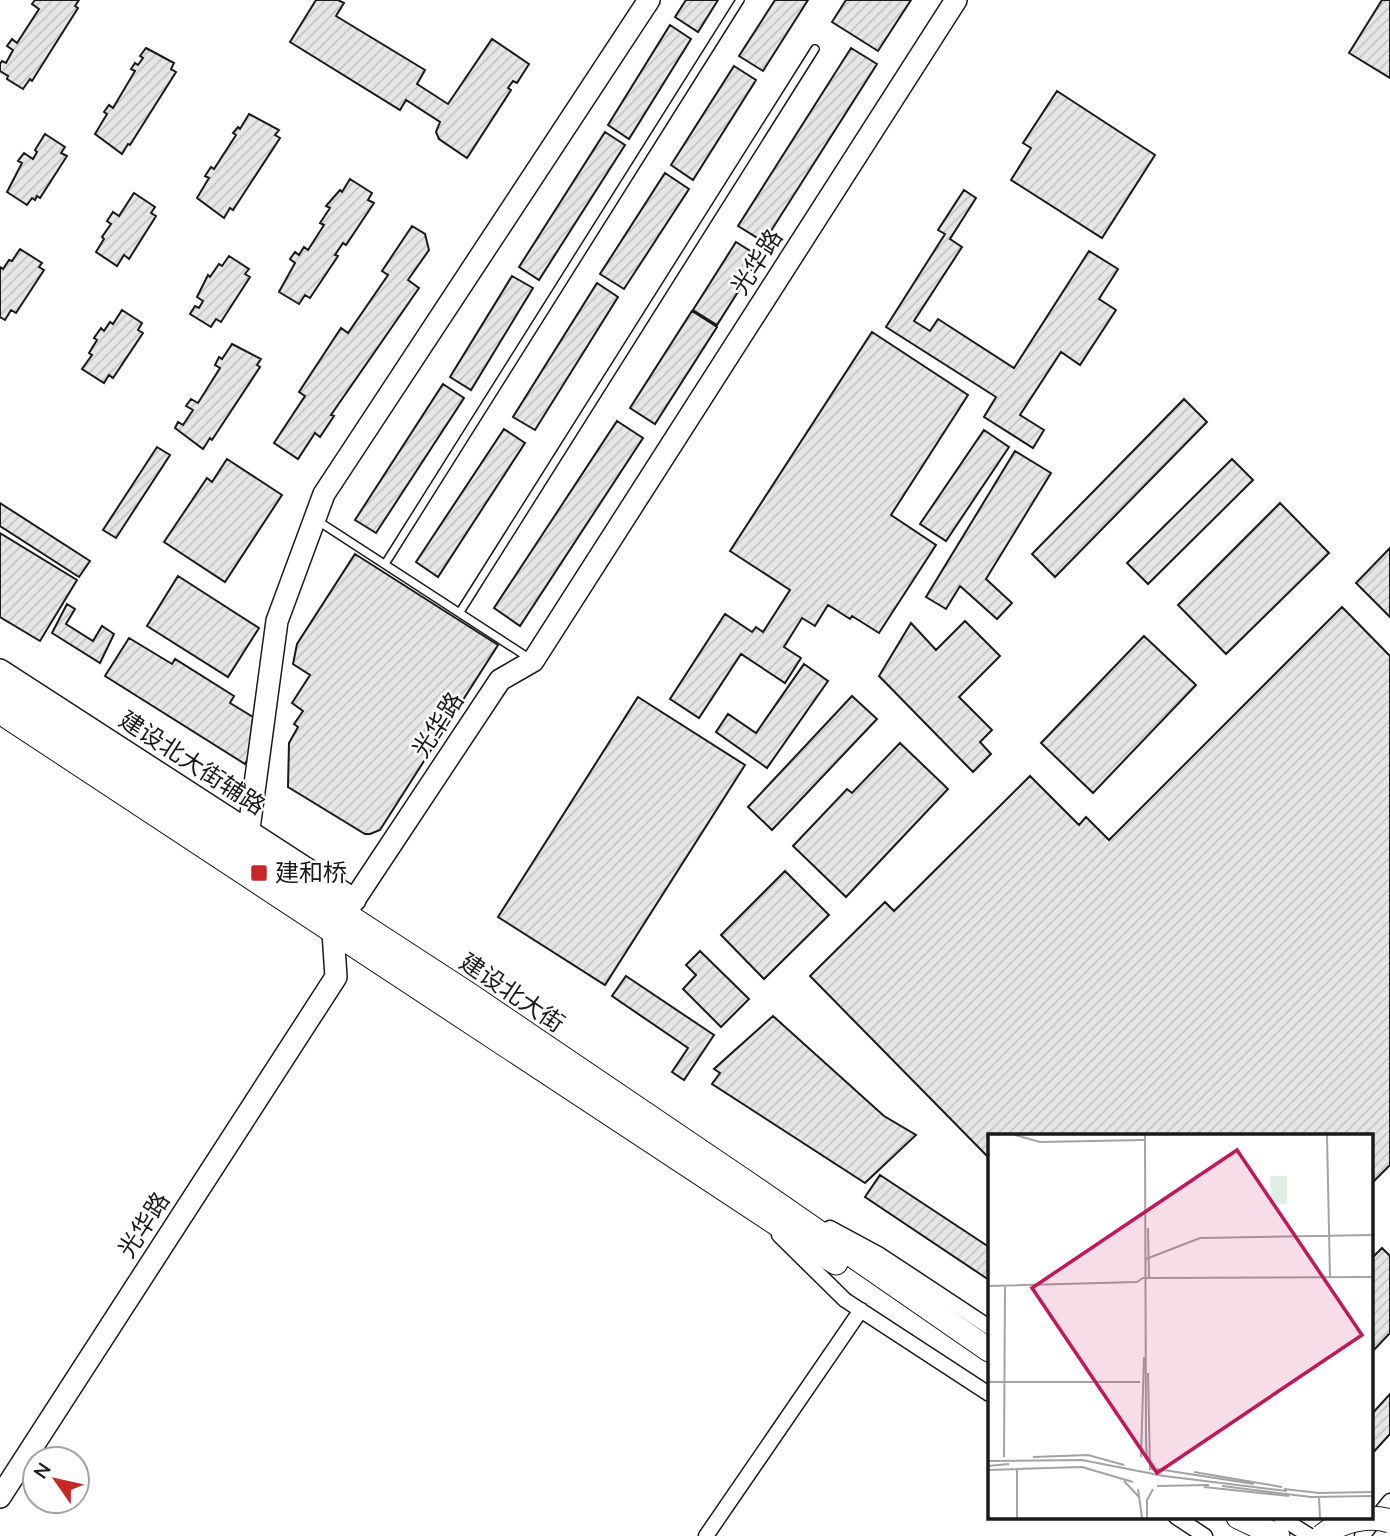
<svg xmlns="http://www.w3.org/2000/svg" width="1390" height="1536" viewBox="0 0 1390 1536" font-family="'Nunito Sans','Noto Sans SC',sans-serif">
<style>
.building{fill:url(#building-hatch);stroke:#1a1a1a;stroke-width:2}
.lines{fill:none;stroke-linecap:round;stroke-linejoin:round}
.lane-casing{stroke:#1a1a1a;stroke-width:10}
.street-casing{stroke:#1a1a1a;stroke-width:17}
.secondary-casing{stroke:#1a1a1a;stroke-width:24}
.primary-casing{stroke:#1a1a1a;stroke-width:25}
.lane{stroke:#fff;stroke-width:7}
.street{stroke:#fff;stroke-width:14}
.secondary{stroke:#fff;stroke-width:21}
.primary{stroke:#fff;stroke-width:23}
.primary-bridge-casing{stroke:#1a1a1a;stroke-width:25;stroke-linecap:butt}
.primary-bridge{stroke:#fff;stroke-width:23}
.poi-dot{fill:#c62828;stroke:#fff;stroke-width:2.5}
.labels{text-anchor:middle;stroke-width:5;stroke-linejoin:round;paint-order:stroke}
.street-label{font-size:24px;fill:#1a1a1a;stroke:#fff}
.poi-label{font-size:24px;fill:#1a1a1a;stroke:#fff;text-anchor:start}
.inset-road{fill:none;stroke:#a3a3a3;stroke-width:2}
.view{fill:#c2185b;fill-opacity:0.15;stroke:#c2185b;stroke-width:3.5}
.inset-edge{fill:none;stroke:#1a1a1a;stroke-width:3.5}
</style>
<defs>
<pattern id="building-hatch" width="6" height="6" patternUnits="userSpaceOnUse" patternTransform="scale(1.75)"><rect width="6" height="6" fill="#e6e6e6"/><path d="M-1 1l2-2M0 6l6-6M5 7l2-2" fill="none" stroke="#c5c5c5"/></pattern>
</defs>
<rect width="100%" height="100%" fill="#fff"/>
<!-- building -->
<path class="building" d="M35,0h44l-4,6 3,2 -46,73 -2,-2 -7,10 -16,-10 1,-3 -8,-5v-7l2,-3 4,2 7,-13 -6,-4 5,-7 5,4 22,-34 -7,-5z
M316,0h22l6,3 -8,13 89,54 -8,14 31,20 44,-65 37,25 -12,19 -4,-2 -5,7 3,2 -44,68 -28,-19 -3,-7 4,-10 -34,-22 -6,10 -110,-68z
M686,0h32l-20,32 -23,-15z
M775,0h33l-45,71 -24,-15z
M846,0h65l-33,51 -46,-29z
M1382,0h8v78l-41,-25z
M670,25l21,14 -62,100 -21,-14z
M146,48l28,15 -3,6 5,3 -46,73 -2,-1 -6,10 -27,-20 12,-20 -3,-2 5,-7 4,3 22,-37 -4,-2 4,-6 3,2 5,-7 -3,-2z
M851,48l26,16 -113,178 -26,-16z
M734,66l22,14 -63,100 -22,-15z
M1057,91l98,64 -53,83 -91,-58 20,-32 -8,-5z
M249,114l30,16 -4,5 5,3 -47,72 -3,-2 -6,10 -27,-20 12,-20 -4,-2 6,-9 3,2 22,-34 -3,-2 5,-6 2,2z
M605,132l20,13 -86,135 -20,-13z
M45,134l20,13 -4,6 6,3 -27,42 -3,-2 -2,4 -3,-2 -5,7 -20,-13 15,-29 -4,-2 6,-8 9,6 4,-7 -2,-2z
M665,173l24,16 -65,100 -24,-15z
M350,179l22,14 -4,7 6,3 -28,42 -3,-2 -8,12 3,1 -28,42 -5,-3 -6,9 -20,-12 16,-29 -5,-4 5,-7 4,3 5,-8 4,3 16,-25 -4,-2 10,-15 -4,-2 14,-16 2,2z
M964,190l12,8 -26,41 12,8 -48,74 16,10 8,-12 76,49 75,-117 29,18 -19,30 17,11 -36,55 -19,-13 -41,63 24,15 -11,18 -49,-31 12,-20 -110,-70 59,-93 -7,-4z
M134,193l21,14 -4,6 5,3 -27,43 -5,-4 -7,11 -21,-14 8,-13 -2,-2 9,-13 -4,-3 6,-9 6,4z
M412,226l13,8 4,16 -21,30 11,8 -88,127 3,1 -14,21 -5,-4 -17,26 -24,-16 31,-47 -6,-4 42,-64 7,5 40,-58 -6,-4z
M736,242l24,15 -43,68 -24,-15z
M20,249l22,14 -3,4 5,3 -28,43 -5,-3 -6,10 -5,-3v-50l3,2 6,-9 3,1z
M229,256l20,13 -4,5 5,3 -29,45 -5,-3 -5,8 -21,-13 5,-8 4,2 4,-7 -6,-4 11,-22 2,2 9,-13 3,2z
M512,276l21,12 -62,102 -21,-13z
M597,283l21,14 -83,133 -22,-13z
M122,310l20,13 -4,7 5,3 -30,45 -4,-3 -5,8 -22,-14 10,-14 -3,-2 8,-13 -3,-2 7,-10 3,3 6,-9 3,2z
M692,311l25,16 -62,97 -25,-16z
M872,332l96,63 -77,120 45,30 -57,88 -27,-17 -2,3 -22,-14 -13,21 -13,-8 -18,29 17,11 -16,25 -44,-29 -42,64 -29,-19 55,-85 27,18 4,-5 7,5 27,-42 -60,-39z
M232,344l29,15 -4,6 3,2 -48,73 -2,-2 -7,11 -28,-21 3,-6 5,3 10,-15 -7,-4 5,-7 7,4 22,-35 -5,-3 4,-8 3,2z
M443,384l21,14 -88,135 -21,-13z
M1184,399l23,23 -152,155 -23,-23z
M617,421l26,17 -123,188 -26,-18z
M504,429l21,14 -87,134 -22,-15z
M984,430l25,17 -63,94 -26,-17z
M157,447l13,8 -54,83 -13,-8z
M1015,451l36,22 -65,106 26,24 -15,16 -37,-33 -14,23 -20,-12z
M227,459l55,36 -57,87 -61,-40 43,-64 5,4z
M1232,459l21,21 -105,104 -21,-21z
M0,503l90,58 -11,16 -79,-51z
M1280,503l49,50 -103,101 -48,-49z
M0,533l77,47 -37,61 -40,-24z
M1390,548v69l-34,-34z
M355,554l143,91 -118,185 -10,4h-5l-77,-47 1,-44 9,-16 -4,-3 9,-13 -11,-8 18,-28 -17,-11 4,-20z
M178,576l81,52 -31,49 -81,-51z
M67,604l8,5 -9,15 27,17 9,-15 12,8 -14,29 -48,-30z
M1342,607l48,49v509l-19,19v-49h-382v23l-179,-182 75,-74 9,9 136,-135 49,49 7,-8 23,23z
M965,621l35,35 -41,41 33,33 -12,12 11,12 -18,18 -94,-96 32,-53 25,27z
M1144,636l52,49 -103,108 -52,-50z
M129,638l43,26 3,-5 59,37 -4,7 23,14 -3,38 -5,9 -140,-88z
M804,664l24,17 -61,87 -51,-36 12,-18 28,19z
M852,696l25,23 -105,111 -24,-23z
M638,697l107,68 -140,220 -107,-68z
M900,743l48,46 -102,108 -53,-51 54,-57 5,4z
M785,871l44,44 -65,64 -43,-44z
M700,951l49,48 -28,28 -38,-38 13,-14 -10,-10z
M626,976l88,59 -30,45 -12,-8 16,-24 -76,-52z
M773,1016l111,100 32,19 -51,48 -153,-99 8,-11 -6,-4z
M880,1175l109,72v33l-124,-83z
M1382,1248l8,8v77l-19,20v-94z
M1390,1394v40l-19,21v-40z"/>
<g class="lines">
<!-- lane casing -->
<g class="lane-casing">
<path id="lane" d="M318,521l214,139
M385,564l355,-564
M460,612l355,-563"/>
</g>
<!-- street casing -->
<g class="street-casing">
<path id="street" d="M830,1228l50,27 109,72
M779,1235l66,65 144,94
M1176,1517l29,19
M1280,1517l30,19
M706,1536l155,-226
M1362,1536l28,-35"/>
</g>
<!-- secondary casing -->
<g class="secondary-casing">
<path id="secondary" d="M0,670l355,230
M246,851l31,-230 47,-127 325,-494
M0,1497l336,-520 -3,-45 167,-252 33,-19 423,-661"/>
</g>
<!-- primary casing -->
<g class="primary-casing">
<path id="primary" d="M0,689l470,306 279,189 240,166
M0,712l836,551
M1238,1517l40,19"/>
</g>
<!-- lane -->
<use href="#lane" class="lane"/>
<!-- street -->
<use href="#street" class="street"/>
<!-- secondary -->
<use href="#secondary" class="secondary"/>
<!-- primary -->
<use href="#primary" class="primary"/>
<!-- primary-bridge casing -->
<g class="primary-bridge-casing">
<path id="primary-bridge" d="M1322,1536c18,-15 45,-22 68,-15"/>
</g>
<!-- primary-bridge -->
<use href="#primary-bridge" class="primary-bridge"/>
</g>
<!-- markers -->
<rect class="poi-dot" x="250" y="864" width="18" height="18" rx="3.5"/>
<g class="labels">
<!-- street labels -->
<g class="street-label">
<text transform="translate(757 262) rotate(-57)" y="8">光华路</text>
<text transform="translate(438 725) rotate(-57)" y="8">光华路</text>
<text transform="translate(192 763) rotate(33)" y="8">建设北大街辅路</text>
<text transform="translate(512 993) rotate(34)" y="8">建设北大街</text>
<text transform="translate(144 1225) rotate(-57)" y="8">光华路</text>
</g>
<!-- poi labels -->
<g class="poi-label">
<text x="275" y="881">建和桥</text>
</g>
</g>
<!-- overview -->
<g transform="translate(988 1134)">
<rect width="385" height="385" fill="#fff"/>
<path d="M282,42h17v28h-16z" fill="#e0efe3"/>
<path class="inset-road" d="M27,1l25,7 104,-2M157,1l1,308 1,16 6,6M339,1l3,142M160,94l1,50M158,125l54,-21 173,-3M0,152l149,-4 6,-4 230,-1M160,239l2,96 8,1M0,248h152M16,323l1,-172M45,323l55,-2 36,10M153,323l3,-100M0,327l94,-1 82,16 123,15M0,332l21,-2M169,335l97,15M0,336l94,-3 51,15M206,338l88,15M136,347l15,16M169,352l52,-1M234,352l89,11M216,353l85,9M150,355l4,29M296,355l35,4M329,359l56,-1M322,363l63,-1M331,363l1,21M29,384v-50M159,384v-18l6,-11"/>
<path class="view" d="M249,16l125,185 -205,138 -125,-185z"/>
<rect width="385" height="385" class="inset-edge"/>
</g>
<!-- north arrow -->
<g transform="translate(56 1480) rotate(304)"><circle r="33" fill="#ffffff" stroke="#a3a3a3" stroke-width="2"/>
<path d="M0-5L12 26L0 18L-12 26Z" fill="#c62828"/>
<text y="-10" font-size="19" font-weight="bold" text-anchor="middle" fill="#1a1a1a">N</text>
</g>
</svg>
